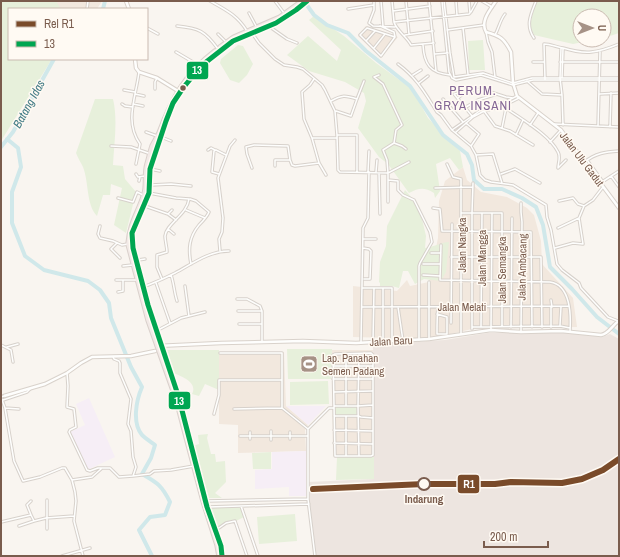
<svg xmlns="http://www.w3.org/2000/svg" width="620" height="557" viewBox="0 0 620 557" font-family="'Archivo Narrow',sans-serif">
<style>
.residential{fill:#f2e8de}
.industrial{fill:#ede5e0}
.education{fill:#f6eef6}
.green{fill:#e7f0db}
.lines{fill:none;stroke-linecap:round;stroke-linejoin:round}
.river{stroke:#d0e8ea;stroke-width:4}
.street-casing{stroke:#d7d1cb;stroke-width:3.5}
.secondary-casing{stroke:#d9d2cb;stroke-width:4.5}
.highway-casing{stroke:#dad1cc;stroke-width:5.5}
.street{stroke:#fefefd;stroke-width:1.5}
.secondary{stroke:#fefefd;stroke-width:2.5}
.highway{stroke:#f2eae7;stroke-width:3.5}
.street-bridge-casing{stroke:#d7d1cb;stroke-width:3.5;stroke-linecap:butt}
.street-bridge{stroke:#fefefd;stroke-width:1.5}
.bus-1-casing{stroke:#fffaf3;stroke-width:8}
.bus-1{stroke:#00a651;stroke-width:5}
.rail-1-casing{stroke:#fffaf3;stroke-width:9}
.rail-1{stroke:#7a4b2a;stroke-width:6}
.bus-dot{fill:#7a5c4d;stroke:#fffaf3;stroke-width:1.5}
.stop-dot{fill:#fffaf3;stroke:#7a5c4d;stroke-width:2}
.labels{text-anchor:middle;stroke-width:3;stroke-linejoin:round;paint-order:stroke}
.street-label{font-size:11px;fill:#7a5c4d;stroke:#fffaf3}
.poi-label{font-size:11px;fill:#7a5c4d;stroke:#fffaf3;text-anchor:start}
.stop-label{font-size:11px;font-weight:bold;fill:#7a5c4d;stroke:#fffaf3}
.water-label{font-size:12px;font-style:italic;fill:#437c86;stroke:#fffaf3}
.quarter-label{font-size:13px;letter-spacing:1px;fill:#846695;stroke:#fffaf3}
.line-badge{stroke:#fffaf3;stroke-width:1.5}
.badge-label{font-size:11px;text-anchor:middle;font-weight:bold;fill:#fff}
</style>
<rect width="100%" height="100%" fill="#f9f5f0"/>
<!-- residential -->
<path class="residential" d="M48,1h54l-5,8h-41z
M366,26l32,11 -17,21 -23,-22z
M463,167l4,13 14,12 26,5 20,11 7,7 7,26 1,23 31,34 4,29 -105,2 -43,10 -76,-2v-51l44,5 10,-11 3,6 19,-4 9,-44 1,-37 6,-20z
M332,350h41l1,107 -41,-1z
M284,352l2,54 22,19 -3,5 1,21 -68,2v-28l-19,-1v-71z"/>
<!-- industrial -->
<path class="industrial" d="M570,332l33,5 7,-3 9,5v217h-303l-7,-53 -1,-21 66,-3 -1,-135 72,-4 42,-7z"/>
<!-- education -->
<path class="education" d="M89,398l26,59 -28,13 -17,-38 15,-7 -9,-21z
M286,406h40l-18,19z
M306,451v45h-17v-9l-34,2v-19l17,-1v-17z"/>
<!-- green -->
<path class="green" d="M1,1h55l5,8h-52v50h43l-51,82z
M536,1h83v32l-15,5v-22h-24v24h13l-20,4 -39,-9 -4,-10z
M314,16l30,20 32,27 36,26 16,29 32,33 3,16 -4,3 -9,-12 -14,6 4,27 -5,7 -1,-5c-10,-6 -15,-5 -25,0l-21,-29 -9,-7 -21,-29 8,-27 -2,-8 -19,-11 -36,-11 -22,-16 21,-19 29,25 4,-11 -32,-30z
M483,40l2,30h-16l-1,-29z
M238,45l5,1 10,18 -6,11 -8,8 -9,-3 -10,-17 1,-4z
M95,99h18c5,21 1,45 0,66l10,1 2,13 11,13 -10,41 -12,-8 8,-37 -11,-4 -1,11h-7l-6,21c-11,-11 -8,-34 -14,-49 -2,-4 -5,-9 -7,-14z
M405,190l14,16 7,30 -1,12c8,-1 17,-6 24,-6l-3,30 -5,9 -17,-2 -9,5 -7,-13h-5l-4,17 -7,-2h-12v-3l-1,-1 1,-20 6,-16 1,-20z
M287,349h45l-1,30h-43z
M167,350h52v40l-14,-6 -6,12 -7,-2c6,-12 -10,-17 -18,-21z
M328,381l1,23 -39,1v-23z
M335,407h23v8h-23z
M208,434l-1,4 4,16h4l1,8 9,-1 1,21 -11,11 7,5h-13l-16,-52 6,-2 -1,-9z
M271,452v17h-18l-1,-16z
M337,457h37v22l-38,1z
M240,505l4,12 -8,4 -2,-1 -6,1 -11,7 -7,-22z
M295,514l2,27 -38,3 -2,-27z"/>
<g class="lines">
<!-- river -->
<path class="river" d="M304,1l10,14 13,10 21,8 18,18 44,35 33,49 24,19 5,11 2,15 10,9h18l20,9 14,9 7,18 7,42 22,22 25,28 22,17
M103,9l2,-8
M7,139l11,9 3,19 -9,25v31l13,33 19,14 44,11 12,9 9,13 2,15 20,49 11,20c-6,14 -10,36 0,48 4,4 9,7 13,10l-4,13 -9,16c16,9 20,12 28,28l-5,13 -15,2 -11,13 13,26
M1,147l12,-15 41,-73"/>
<!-- street casing -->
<g class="street-casing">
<path id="street" d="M210,1c16,9 27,14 37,30
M275,1l9,12
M374,1v9l-5,13 4,3 22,1
M381,1l2,25
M392,1l2,21 75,-8 1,-1 -1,-12
M406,1l3,33
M429,1l7,70
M442,1l7,71 3,6 4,2 25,-5 32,10 20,-5h86
M444,1l6,52 4,24 29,-4 30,10 19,-5h87
M456,1l1,14
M482,1l10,6
M87,9l1,-8
M348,9l26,-4
M393,11l37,-5
M471,12l6,-11
M249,13l7,13
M394,22c2,8 13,15 17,23l23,-2
M177,26c22,2 28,5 41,23
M380,26l14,6 1,5
M270,27l17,12 10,4
M147,28l11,6
M367,28l28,9 -14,19 -21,-21z
M463,28l5,46
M447,30l37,-5
M486,32l2,10 4,10 3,25
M252,33l7,10 16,16 9,6 13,2 6,2 19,16 3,5 10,21 2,24 1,35 2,2 48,1v29
M218,34l8,8
M405,35l28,-4
M495,35c4,-7 5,-15 10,-21
M534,38c-9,-13 -3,-24 2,-37
M366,41l9,-10
M423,45c1,19 7,28 27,30
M374,48l11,-14
M176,52l22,13
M435,54l13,-1
M533,62h11
M560,62h59
M398,64c19,14 27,29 39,48l4,3 11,15 19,16 5,9 4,20 5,5 6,2 22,3 33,20 1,12 4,13 6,34 5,6 17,13 2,5 27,29 10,4
M379,75l-5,2 9,7 19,41 -6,5 -2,13 -11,7 4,10 1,13 21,-11
M413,75l8,-5
M562,78l1,-29
M314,79l-4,6 -8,7 2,27 8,19 7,25 7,12
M545,79l-1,-35c7,0 12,3 19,4 23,7 34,5 56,-4
M527,81l15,13 20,1 -2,-17 1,-30
M419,83l9,-7
M155,89v-7l2,-4
M124,90l11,2
M135,94l9,2
M600,94l19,-1
M562,95l1,30
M458,98l6,-5
M357,99l7,-18
M443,99l20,23
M331,101c11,-6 14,-6 26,-2l-6,17 -15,-5
M122,104l3,2 8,1
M133,104l10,2
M503,106c16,12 46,28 55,46 3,5 0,11 0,16
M466,107l12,-7 19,-6
M484,111l19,-5 16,-8
M472,116l-18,-22 27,-5 25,8 7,1
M466,123l13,11 -8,12
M554,124l65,3
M530,125l8,-12
M598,126l2,-74
M610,127l1,-34
M502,128l4,-20
M452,130l29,-20 18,-5 18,-9
M146,132l11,4
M456,132l17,-15 11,-6 11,15 15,5 23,14
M337,135h20v37
M516,135l7,-15
M161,137l10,4
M312,138h25
M550,142l11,-12
M394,143l8,3 4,3
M111,146l20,1 17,6
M208,150l3,-2 4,2
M476,155l17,-1 9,29
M587,160l16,22
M585,162c10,-9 21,-10 34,-11
M136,164l4,-20c-16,-22 -4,-47 -1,-72
M447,164l6,13 8,2v155
M275,166v-6h15l2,5 3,1 24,-3
M252,168l-5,-14 -1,-7 8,-2 34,1 2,14
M558,168l8,-8
M150,169l10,2
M368,172l1,-21
M376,172l1,-12
M379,173l1,41
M136,174l2,3 7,-1
M219,174l-7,-2 2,-21 2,-1 10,5
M501,174l14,-5 25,14
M611,176l8,11
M388,180l10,1v9l5,5 11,5 16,32 2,10 -12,21 -1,3v74
M139,181l1,-4
M602,182l17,-11
M151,185l20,-1 20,2
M435,188l38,-1
M149,193l27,5 13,1c-2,16 -23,25 -24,37 0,5 2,11 2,16l-10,3v12l5,12
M118,198l15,4 4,-10 6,3
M190,199l6,2 13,11c-2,5 -6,9 -10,13 -10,12 -11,24 -8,39
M559,201l14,-3 5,6 6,2 9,-6 10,-13
M145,206l23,8 8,6
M433,208l7,1 2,22 89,1 1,95
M186,210l19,8
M462,213h40v113
M168,214l4,-4
M100,226l-2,8 2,4 13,3 9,4 6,-1
M558,228l21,-10
M168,229l6,5
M363,239h13
M117,243l-6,6 9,9
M441,245l-1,35 110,2c21,3 21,34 20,49
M363,248l6,1 2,2 -1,28h-6
M555,248l18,-5 10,1 -4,-26 5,-12
M220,251l-1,-12 3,-7 1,-14 -5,-40 12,-32 5,-6
M431,253h10
M451,257h90l1,70
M138,260l7,-1
M423,264h17
M123,266l10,-1
M171,275c3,8 3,17 6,26
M423,275l17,1
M116,280h7
M429,282v57
M156,283l14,40
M185,286l4,30
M143,287c11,-4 22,-9 32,-14 17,-9 34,-22 54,-22
M363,288h29v53
M118,292l5,-1v-11h14
M237,299h10l13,7 2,5
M551,300l1,7
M362,307l207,-1
M398,307l5,34
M238,311h24v31
M437,314l10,3v17h-10c0,-9 0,-18 1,-27
M451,323l1,-99
M239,324h22
M560,325l1,-18
M472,327l88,-1 10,2
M481,327l1,-114
M511,327l1,-109
M551,327v-20
M472,329v-116l1,-30
M491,329l1,-116
M158,330l23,-12 24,-6
M521,332l1,-110 -1,-10v-9
M383,341v-53
M373,342l1,-54
M361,343l2,-115 5,-10 1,-46
M1,345l10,5 2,12
M7,347l11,-3
M220,353h62v55
M371,353l2,2v100l-2,1h-36l-2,-101 2,-1z
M346,354v51
M113,357l1,2 5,2 1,2v10l11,26 -3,25 3,7 2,26 3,10 -3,9 17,-2 4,-3 17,-1 23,-4
M333,366h40
M67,373l1,13 -1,21 7,2 2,18 -6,3 -1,2 18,38 3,1 8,-3h12l9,9 14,-1
M333,379h40
M334,392l38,-1
M1,397l4,11 9,53 9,20 17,-4 22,-9h3l7,12 3,12 1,9 -2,20 9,35
M3,400l24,-8 3,-3
M334,406h24l1,-52
M5,408l14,1
M234,409l48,-1 26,21
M214,414l5,-19v-15h62
M334,416h24l3,1 12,1
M346,416v40
M308,429v70l7,57
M308,429l21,-21h4
M334,430l39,1
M271,431v9
M290,432v7
M240,436h67
M250,439v-7
M334,443l39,1
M359,456l-1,-50 15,-1
M72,480l20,-3 9,-8
M31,501l-4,4 4,10
M206,501l102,-2
M241,506l17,50
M208,507l101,-3
M1,522l30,-7 3,6 12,-3 28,-2
M19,526l15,-5
M47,529v-29
M216,530l10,-7 9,-2 12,35
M62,556l28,-8"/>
</g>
<!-- secondary casing -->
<g class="secondary-casing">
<path id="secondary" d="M126,1l3,8
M496,1c-6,9 -16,20 -10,31 14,4 18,6 25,20l2,31 4,13 44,34 58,78
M135,59l1,9 3,4 18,6 21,13
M157,346l64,-3 82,-2 53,2 73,-4 62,-9 30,2 40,-1 40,4c8,-1 11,-10 18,-14
M4,396l41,-12 22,-11 14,-10 11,-6 39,-1 24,-5"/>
</g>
<!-- highway casing -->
<g class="highway-casing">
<path id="highway" d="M220,47l14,-10 46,-20 22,-16
M215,51c-30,23 -43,47 -56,82 -2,4 -5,9 -7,13 -2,6 -3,12 -5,18 -3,10 0,21 -3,30 -6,19 -14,28 -16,50l20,76 28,79 27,102 14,44 2,11
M222,556l-1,-10 -14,-39 -29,-112 -30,-90 -15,-57 -1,-15 17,-40 1,-24 16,-48 7,-18 10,-15 18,-22 32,-25 43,-18 20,-13 11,-9"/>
</g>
<!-- street -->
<use href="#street" class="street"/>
<!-- secondary -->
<use href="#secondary" class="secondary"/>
<!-- highway -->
<use href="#highway" class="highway"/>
<!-- street-bridge casing -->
<g class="street-bridge-casing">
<path id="street-bridge" d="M1,397l3,-1"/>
</g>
<!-- street-bridge -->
<use href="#street-bridge" class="street-bridge"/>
<!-- bus-1 casing -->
<g class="bus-1-casing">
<path id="bus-1" d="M222,556l-1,-10 -14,-39 -29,-112 -30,-90 -15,-57 -1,-15 17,-40 1,-24 16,-48 7,-18 10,-15 18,-22 32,-25 43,-18 20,-13 11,-9"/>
</g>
<!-- bus-1 -->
<use href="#bus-1" class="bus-1"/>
<!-- rail-1 casing -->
<g class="rail-1-casing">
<path id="rail-1" d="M313,489l111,-5h71l16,-2 51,1 20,-4 21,-9 16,-11"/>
</g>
<!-- rail-1 -->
<use href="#rail-1" class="rail-1"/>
</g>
<!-- icons -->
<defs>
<g id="stadium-square" transform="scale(0.9)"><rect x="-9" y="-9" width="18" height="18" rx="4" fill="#a69286" stroke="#fffaf3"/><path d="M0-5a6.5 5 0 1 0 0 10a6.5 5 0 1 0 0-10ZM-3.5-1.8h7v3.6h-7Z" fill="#fff"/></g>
</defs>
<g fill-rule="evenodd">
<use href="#stadium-square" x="309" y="364"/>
</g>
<!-- markers -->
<circle class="bus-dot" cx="183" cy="88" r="3.5"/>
<circle class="stop-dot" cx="424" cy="484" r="6"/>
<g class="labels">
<!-- street labels -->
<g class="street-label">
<text transform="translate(582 159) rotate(53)" y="4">Jalan Ulu Gadut</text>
<text transform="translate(462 245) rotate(-90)" y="4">Jalan Nangka</text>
<text transform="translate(482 258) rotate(-90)" y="4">Jalan Mangga</text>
<text transform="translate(522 267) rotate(-89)" y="4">Jalan Ambacang</text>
<text transform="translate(502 270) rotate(-90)" y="4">Jalan Semangka</text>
<text x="462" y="311">Jalan Melati</text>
<text transform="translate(391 341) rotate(-3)" y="4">Jalan Baru</text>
</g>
<!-- poi labels -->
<g class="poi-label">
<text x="322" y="362">Lap. Panahan<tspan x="322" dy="13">Semen Padang</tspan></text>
</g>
<!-- stop labels -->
<g class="stop-label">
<text x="424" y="503">Indarung</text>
</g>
<!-- water labels -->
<g class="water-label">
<text transform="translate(29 104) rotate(-61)" y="4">Batang Idas</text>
</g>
<!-- quarter labels -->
<g class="quarter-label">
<text x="473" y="95">PERUM.<tspan x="473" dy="15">GRYA INSANI</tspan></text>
</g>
</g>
<g class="line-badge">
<rect x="186" y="61" width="23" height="19" rx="4" fill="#00a651"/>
<rect x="168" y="391" width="23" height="19" rx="4" fill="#00a651"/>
<rect x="457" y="474" width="23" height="20" rx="4" fill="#7a4b2a"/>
</g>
<g class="badge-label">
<text x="197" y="74">13</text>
<text x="179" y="405">13</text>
<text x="469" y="488">R1</text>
</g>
<!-- border -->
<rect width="620" height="557" fill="none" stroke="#7a5c4d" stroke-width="4"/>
<!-- legend -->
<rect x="8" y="8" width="140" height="52" fill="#fffaf3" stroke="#cabbb1"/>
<rect x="16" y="21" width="20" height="6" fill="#7a4b2a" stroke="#cabbb1"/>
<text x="44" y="28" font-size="12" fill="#7a5c4d">Rel R1</text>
<rect x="16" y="41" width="20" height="6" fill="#00a651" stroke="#cabbb1"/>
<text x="44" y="48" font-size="12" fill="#7a5c4d">13</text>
<!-- north arrow -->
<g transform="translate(592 28) rotate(90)"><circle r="19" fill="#fffaf3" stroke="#cabbb1"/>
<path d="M0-3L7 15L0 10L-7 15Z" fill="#a69286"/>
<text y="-6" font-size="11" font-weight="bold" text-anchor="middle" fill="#7a5c4d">U</text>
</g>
<!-- scale -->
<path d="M484 541v6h64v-6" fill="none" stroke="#7a5c4d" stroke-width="2"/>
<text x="490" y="541" font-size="12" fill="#7a5c4d" stroke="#fffaf3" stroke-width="3" paint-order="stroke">200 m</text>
</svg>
